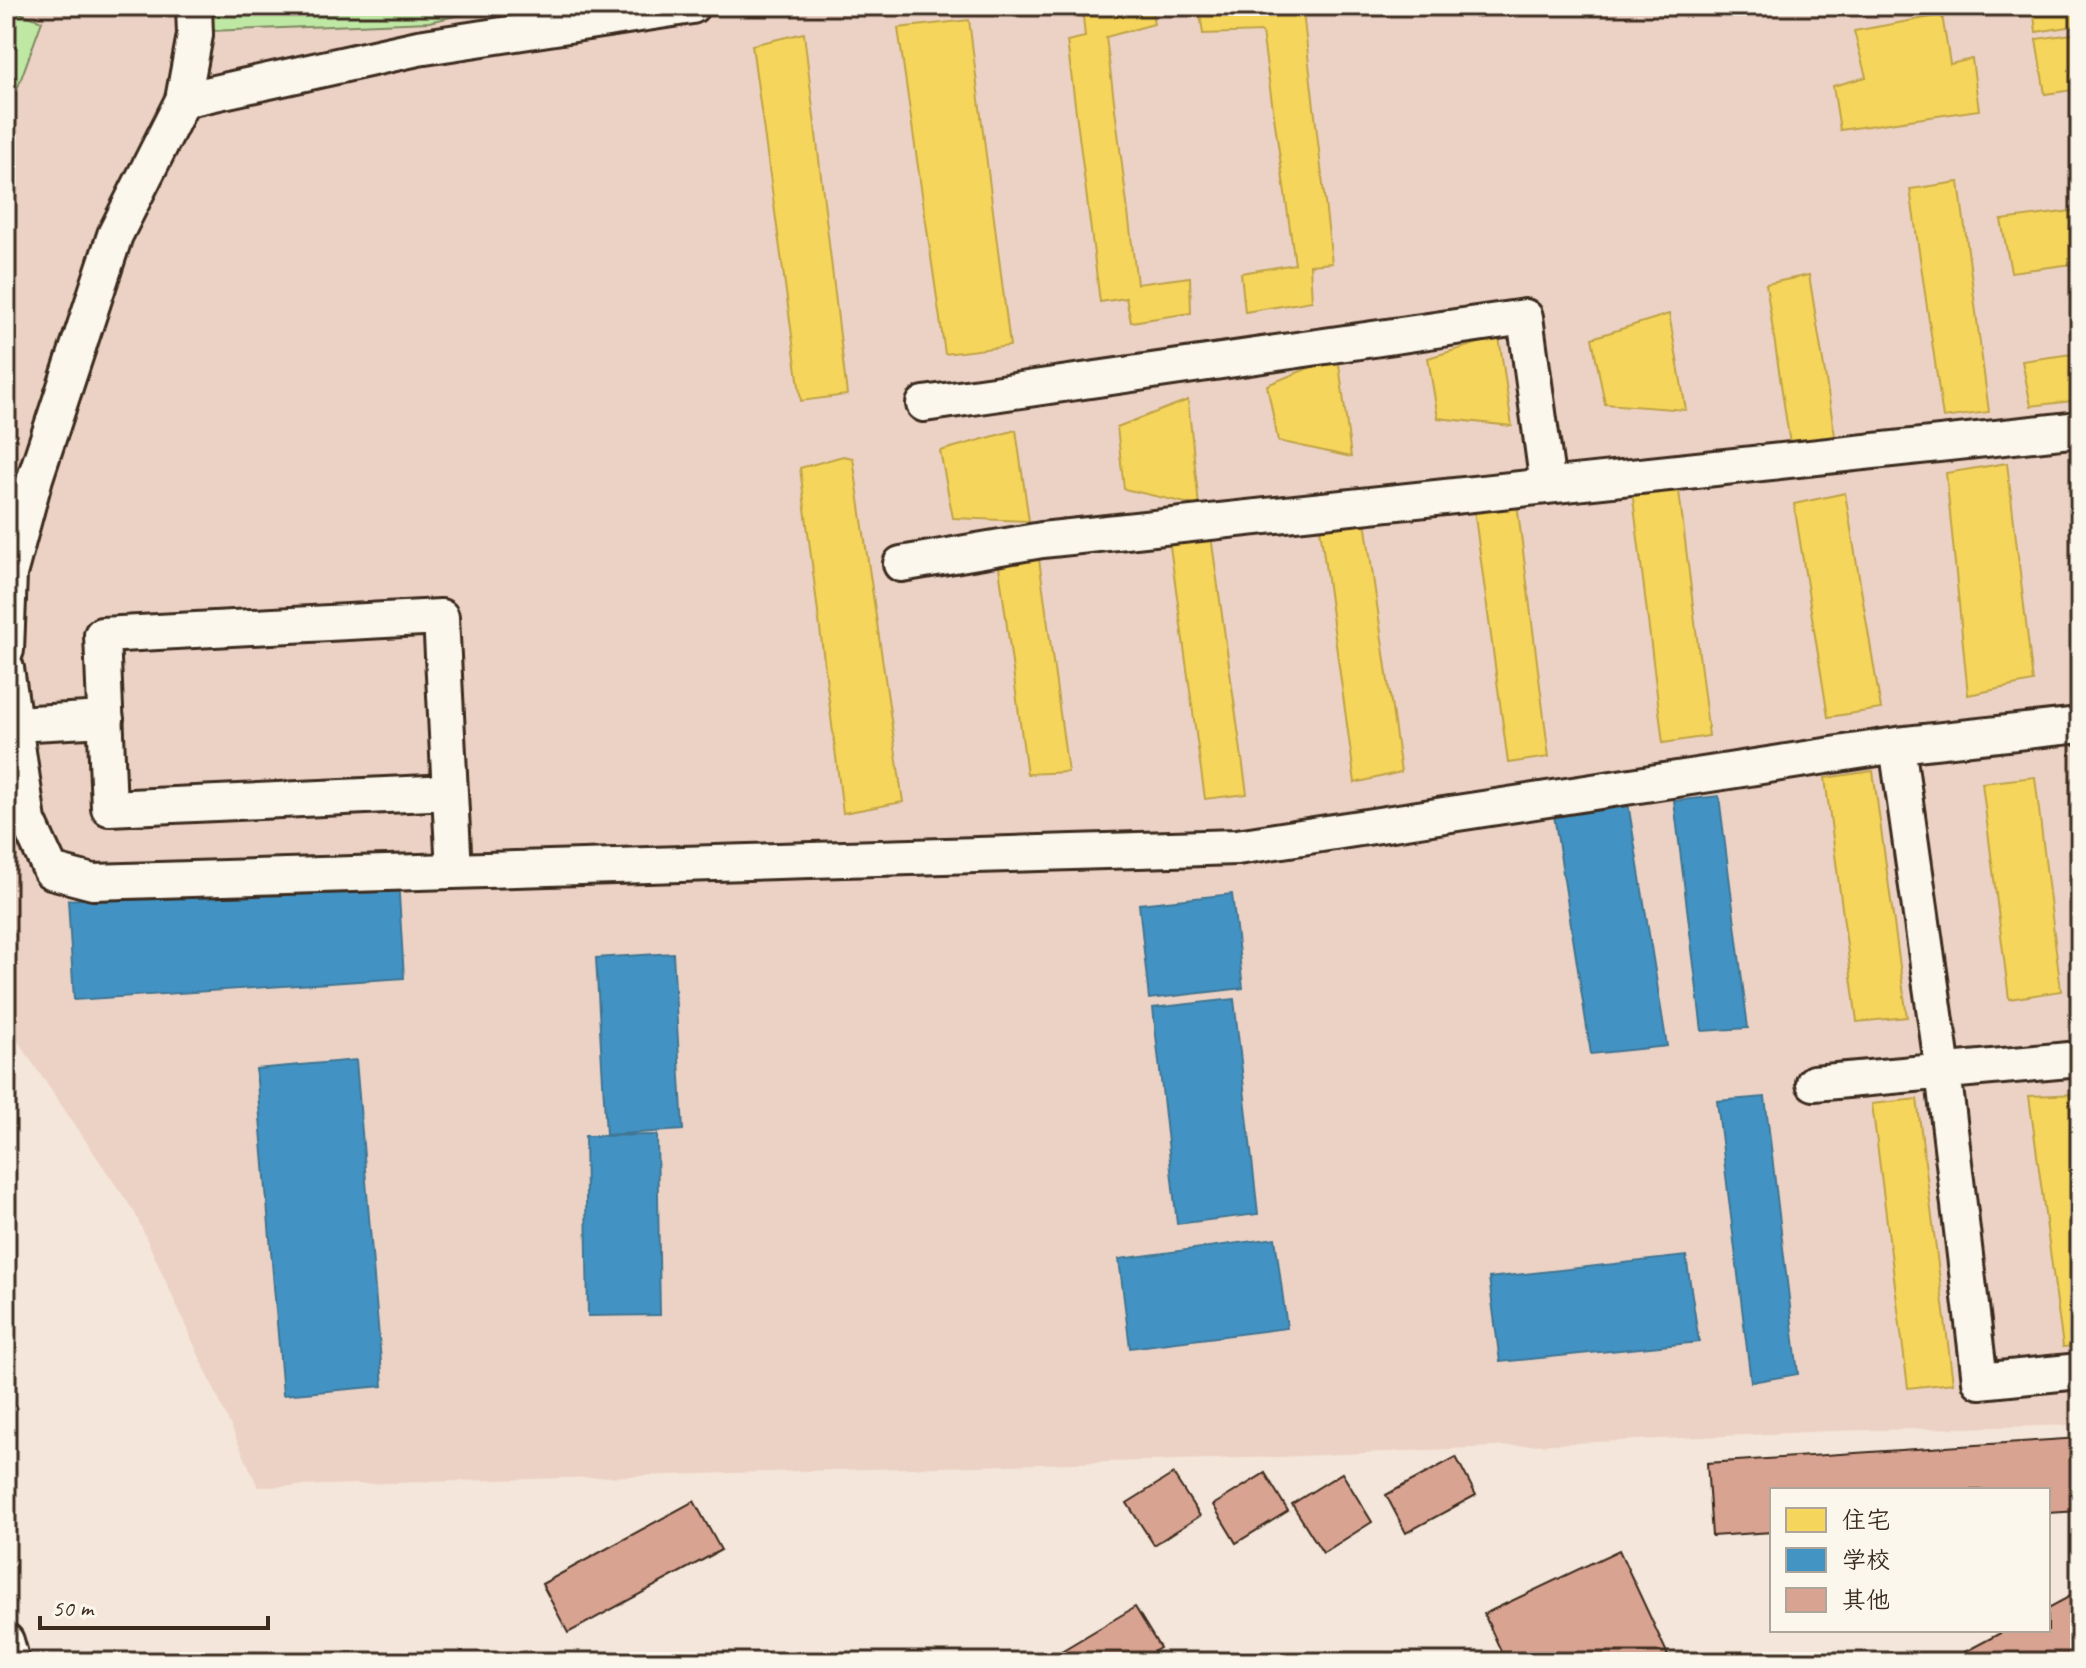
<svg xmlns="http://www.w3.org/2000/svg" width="2086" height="1668" viewBox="0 0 2086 1668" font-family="Caveat,'LXGW WenKai TC',sans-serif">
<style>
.built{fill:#ecd2c4}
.green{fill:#bfe8a4;stroke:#7d8961;stroke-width:2}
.homes{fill:#f6d55c;stroke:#bea249;stroke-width:2}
.schools{fill:#4393c3;stroke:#417492;stroke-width:2}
.building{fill:#d9a391;stroke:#3b2a1e;stroke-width:2}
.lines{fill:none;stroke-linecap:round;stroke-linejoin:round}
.minor-casing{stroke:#3b2a1e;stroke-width:40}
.minor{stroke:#fbf7ec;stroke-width:34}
</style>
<rect width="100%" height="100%" fill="#f4e6da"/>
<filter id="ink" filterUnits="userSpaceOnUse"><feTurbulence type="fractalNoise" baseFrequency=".0125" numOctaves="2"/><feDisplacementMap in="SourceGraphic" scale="16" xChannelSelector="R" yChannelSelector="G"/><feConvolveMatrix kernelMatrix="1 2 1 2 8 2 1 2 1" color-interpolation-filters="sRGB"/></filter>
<g filter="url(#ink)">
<!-- built -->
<path class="built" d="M6,6h2074v1419l-250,6 -552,26 -1020,30 -123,-274 -129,-189z"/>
<!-- green -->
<path class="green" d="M205,6h295l-71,16 -219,9z
M6,8l36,13 -36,99z"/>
<!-- homes -->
<path class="homes" d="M1082,6h69l3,18 -48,13 31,247 53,-7 1,36 -60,9 -5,-24 -26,4 -33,-261 18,-4z
M1199,6h74l2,8 28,-2 29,251 -22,2 2,36 -67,11 -4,-39 54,-9 -33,-232 -59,2z
M2033,6h47v19l-44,7z
M1942,15l8,49 22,-5 7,51 -139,20 -7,-44 33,-9 -12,-46z
M969,20l41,326 -65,8 -47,-326z
M804,33l43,362 -46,6 -49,-356z
M2080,33v56l-35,5 -9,-55z
M1959,182l30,230 -46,6 -33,-229z
M2080,210v53l-69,9 -10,-52z
M1809,275l29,179 -46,4 -26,-174z
M1669,314l17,96 -81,-6 -13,-66z
M1499,337l13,89 -74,-8 -10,-60z
M2080,353v47l-49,6 -9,-45z
M1338,356l13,101 -73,-16 -11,-56z
M1188,400l11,106 -75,-17 -7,-62z
M1016,430l13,91 -76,-3 -13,-67z
M843,456l10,2 50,344 -60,11 -43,-345z
M2007,463l26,219 -65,13 -22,-222z
M1678,483l31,253 -46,7 -31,-253z
M1845,493l36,216 -53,8 -34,-213z
M1517,503l32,254 -41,6 -34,-254z
M1365,521l36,251 -46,11 -35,-255z
M1210,529l37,265 -42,5 -36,-260z
M1039,559l29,213 -41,2 -28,-207z
M1873,771l34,246 -50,5 -32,-244z
M2035,777l26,214 -52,8 -27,-216z
M2080,1094v252l-17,1 -34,-251z
M1917,1099l36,284 -45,5 -36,-284z"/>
<!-- schools -->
<path class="schools" d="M1719,796l29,232 -46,3 -28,-230z
M1628,803l39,243 -76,8 -37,-239z
M398,878l6,100 -330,22 -6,-100z
M1232,894l11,94 -94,11 -10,-95z
M673,953l10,177 -77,5 -10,-177z
M1234,999l24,215 -81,10 -24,-216z
M356,1060l27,326 -100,9 -27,-326z
M1765,1097l33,277 -47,8 -34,-281z
M657,1135l3,180 -72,1 -3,-180z
M1275,1238l12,90 -157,20 -11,-89z
M1686,1256l13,86 -199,20 -11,-84z"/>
<!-- building -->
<path class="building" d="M2080,1438v73l-32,2v-23h-276v42l-60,4 -5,-73z
M1456,1457l20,38 -70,38 -20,-38z
M1265,1473l23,38 -52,32 -23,-38z
M1342,1473l30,49 -49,31 -31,-49z
M1173,1474l27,42 -46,29 -27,-42z
M694,1501l27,49 -153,83 -26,-49z
M1619,1550l49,105 -14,7h-148l-22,-48z
M2080,1591v71h-134l60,-32h42v-22z
M1135,1607l25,41 -24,14h-93z"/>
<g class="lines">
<!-- minor casing -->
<g class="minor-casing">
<path id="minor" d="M183,100l235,-52 274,-42
M924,404l601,-87 23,169
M901,564l141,-24 1038,-111
M6,650l3,-76 26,-96 80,-243 68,-135 12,-65 -1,-29
M6,668l22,153 23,50 42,11 1144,-35 660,-102 183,-20
M14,724l92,-5
M1897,745l46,326 37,310 100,-10
M450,792l-341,16 -7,-173 339,-18 13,254
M1814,1083l266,-24
M6,1641l6,21"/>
</g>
<!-- minor -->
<use href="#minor" class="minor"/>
</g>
</g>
<!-- margin -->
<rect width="2086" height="1668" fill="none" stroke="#fbf7ec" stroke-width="32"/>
<rect x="16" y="16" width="2054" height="1636" fill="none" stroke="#3b2a1e" stroke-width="3" filter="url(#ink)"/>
<!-- legend -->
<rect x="1770" y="1488" width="280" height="144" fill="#fbf7ec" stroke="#aea59a" stroke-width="2"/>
<rect x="1786" y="1508" width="40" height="24" fill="#f6d55c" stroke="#aea59a" stroke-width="2"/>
<text x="1842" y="1528" font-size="24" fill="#3b2a1e">住宅</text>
<rect x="1786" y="1548" width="40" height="24" fill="#4393c3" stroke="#aea59a" stroke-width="2"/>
<text x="1842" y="1568" font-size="24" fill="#3b2a1e">学校</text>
<rect x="1786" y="1588" width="40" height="24" fill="#d9a391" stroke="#aea59a" stroke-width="2"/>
<text x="1842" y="1608" font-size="24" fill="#3b2a1e">其他</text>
<!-- scale -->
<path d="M40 1616v12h228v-12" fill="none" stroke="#3b2a1e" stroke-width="4"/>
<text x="52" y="1616" font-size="24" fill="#3b2a1e" stroke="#fbf7ec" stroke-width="6" paint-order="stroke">50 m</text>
</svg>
